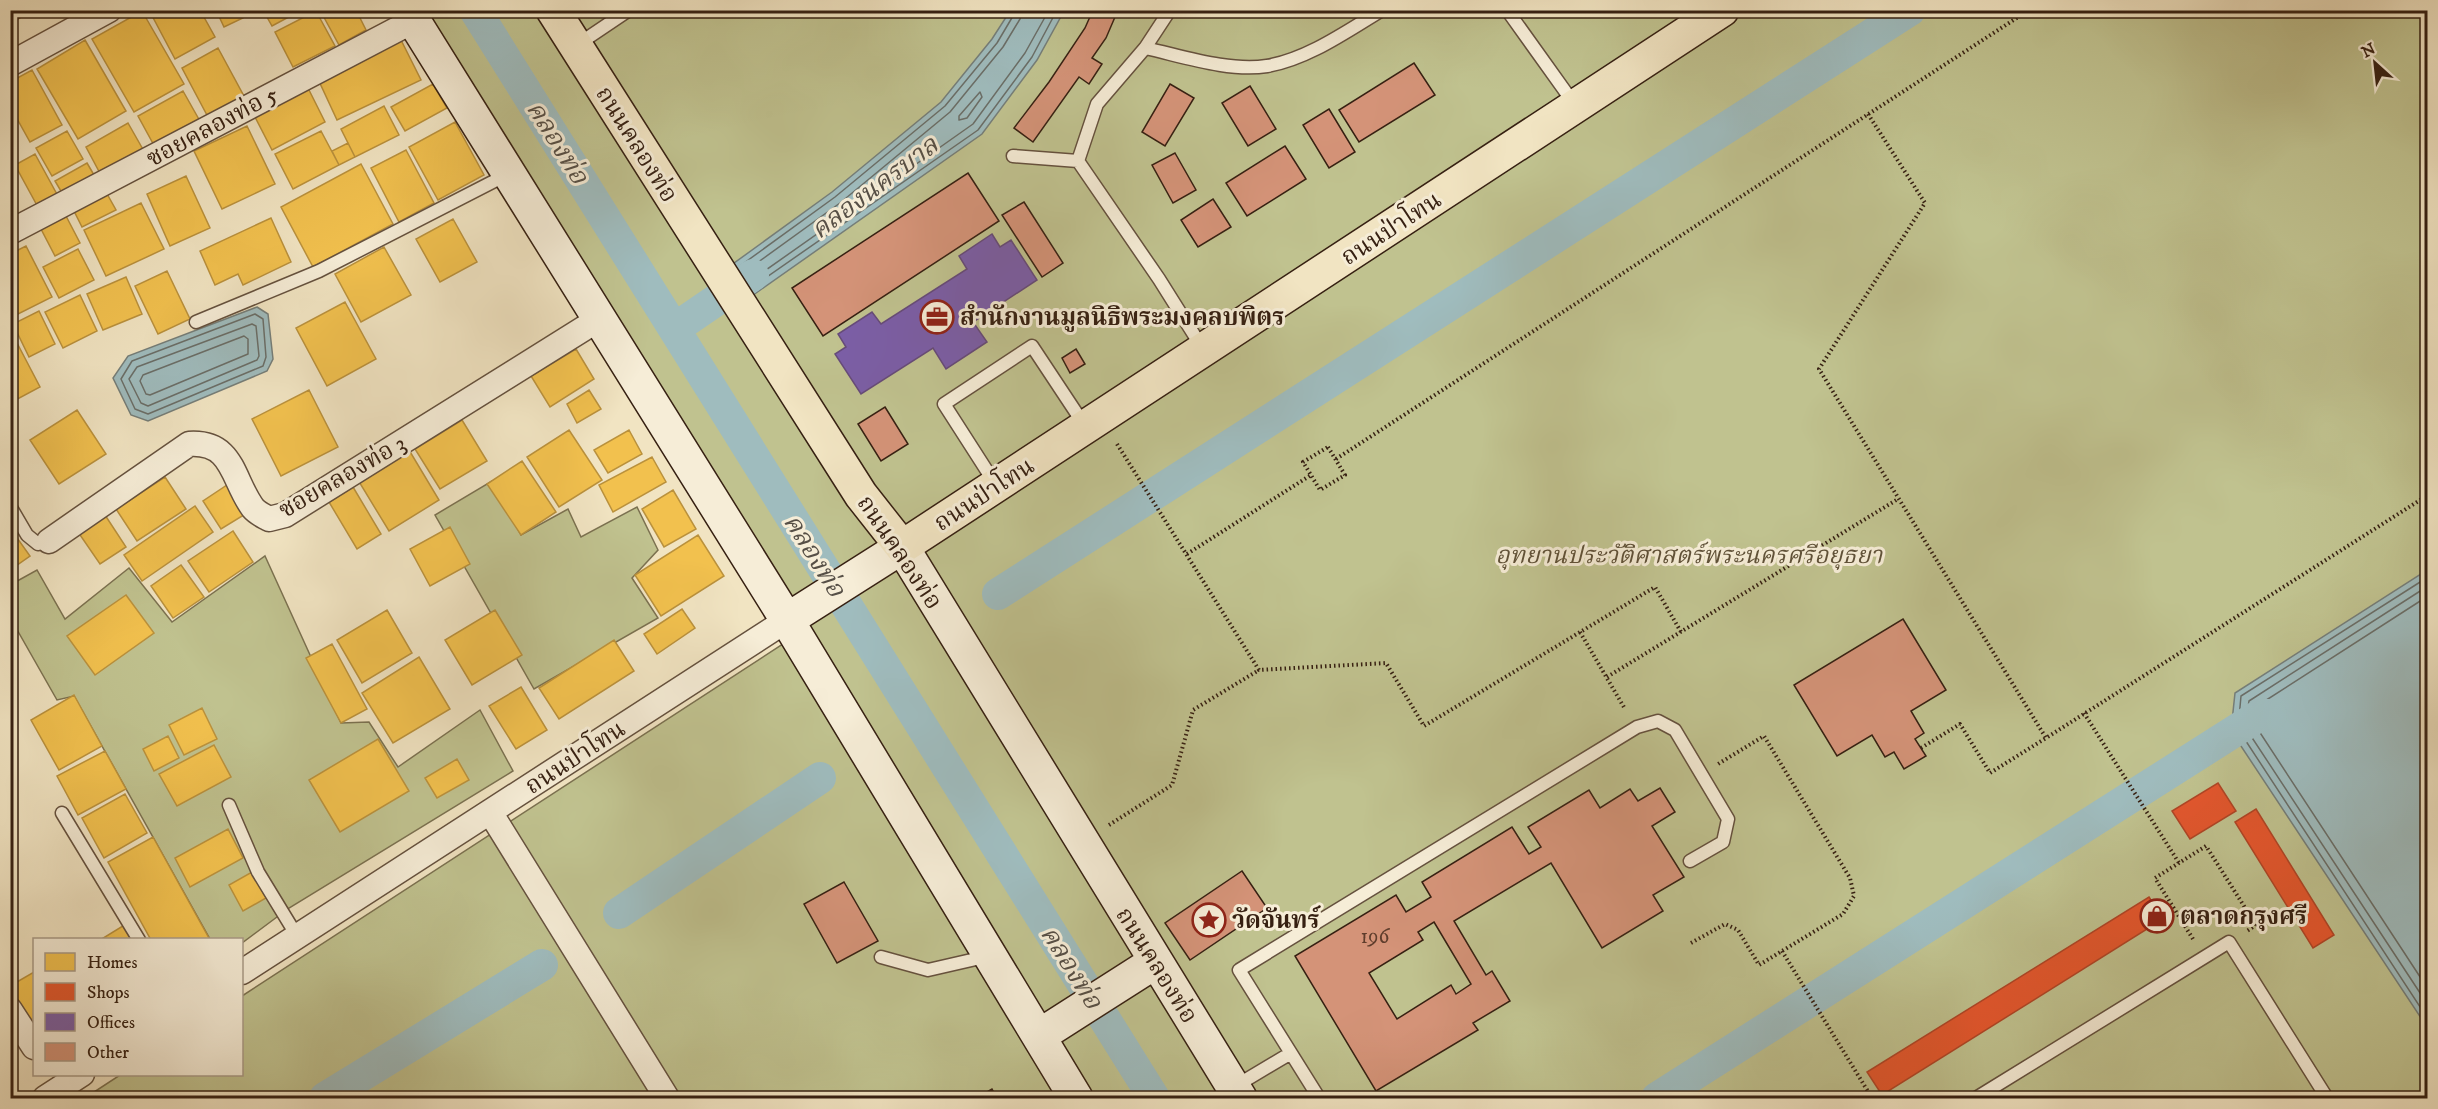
<svg xmlns="http://www.w3.org/2000/svg" width="2438" height="1109" viewBox="0 0 2438 1109" font-family="'IM FELL DW Pica','Noto Serif Thai',serif">
<style>
.green{fill:#c0c28f;stroke:#7b7150;stroke-width:1.5}
.water{fill:#9fbcbe;stroke:#757e79;stroke-width:1.5}
.homes{fill:#f2c14e;stroke:#ba913c;stroke-width:1.5}
.shops{fill:#e4572e;stroke:#b04626;stroke-width:1.5}
.offices{fill:#7b5ea7;stroke:#664b7a;stroke-width:1.5}
.lines{fill:none;stroke-linecap:round;stroke-linejoin:round}
.shore{stroke:#6a6e68;stroke-width:1.5}
.canal{stroke:#9fbcbe;stroke-width:32}
.building{fill:#d49378;stroke:#362012;stroke-width:1.5;fill-rule:evenodd}
.lane-casing{stroke:#65513e;stroke-width:15}
.street-casing{stroke:#65513e;stroke-width:27}
.secondary-casing{stroke:#362012;stroke-width:36}
.primary-casing{stroke:#362012;stroke-width:36}
.path{stroke:#362012;stroke-width:4;stroke-dasharray:1.5 3;stroke-linecap:butt}
.lane{stroke:#f6edd7;stroke-width:12}
.street{stroke:#f6edd7;stroke-width:24}
.secondary{stroke:#f6edd7;stroke-width:33}
.primary{stroke:#f1e4c2;stroke-width:33}
.labels{text-anchor:middle;stroke-width:6;stroke-linejoin:round;paint-order:stroke}
.number-label{font-size:21px;fill:#5e3d2c}
.street-label{font-size:24px;fill:#362012;stroke:#f6edd7}
.poi-label{font-size:24px;font-weight:bold;fill:#362012;stroke:#f6edd7;text-anchor:start}
.park-label{font-size:24px;font-style:italic;fill:#5f5138;stroke:#f6edd7}
.water-label{font-size:26px;font-style:italic;fill:#564f46;stroke:#f6edd7}
</style>
<rect width="100%" height="100%" fill="#f1e4c2"/>
<filter id="stains"><feTurbulence type="fractalNoise" baseFrequency=".00333" numOctaves="4"/><feColorMatrix values="0 0 0 0 .2 0 0 0 0 .09 0 0 0 0 .02 0 0 0 .5 -.17"/></filter>
<radialGradient id="worn" r=".72"><stop offset=".6" stop-color="#630" stop-opacity="0"/><stop offset="1" stop-color="#630" stop-opacity=".3"/></radialGradient>
<!-- green -->
<path class="green" d="M426,11h2001v1087h-2333l-3,-4 29,-19 122,-1v-78l567,-369z
M492,481l29,54 47,-26 13,28 56,-30 21,43 -26,28 26,40 -124,71 -99,-174z
M265,556l76,167 28,-1 29,45 82,-57 33,61 -224,137 -47,35v-3l-32,-1 -136,-243 -17,4 -46,-81 -1,-34 27,-15 28,49 64,-51 43,54z"/>
<!-- water -->
<path class="water" d="M1010,11h54l-27,49 -55,74 -233,164 -19,-32 102,-74 109,-90 51,-63z
M257,307l11,7 5,45 -6,12 -119,50 -17,-6 -18,-37 15,-22z
M2427,570v457l-196,-296 4,-38z"/>
<!-- homes -->
<path class="homes" d="M10,10h23l-23,14z
M149,10h51l15,27 -40,22z
M216,10h23l4,8 -19,9z
M263,10h37v1l-28,15z
M320,10h36l10,20 -27,15z
M142,11l42,73 -50,28 -42,-73z
M316,11l19,35 -42,21 -18,-35z
M85,40l41,71 -48,28 -41,-70z
M401,40l20,40 -84,40 -19,-41z
M218,48l27,50 -37,19 -26,-49z
M32,70l30,55 -32,17 -20,-36v-24z
M433,84l14,24 -42,23 -14,-24z
M308,88l17,34 -53,28 -18,-35z
M183,91l18,32 -45,26 -18,-33z
M384,106l15,29 -44,22 -14,-28z
M455,122l29,53 -46,25 -29,-53z
M128,123l17,30 -43,24 -16,-30z
M247,126l28,58 -53,25 -28,-58z
M67,131l16,28 -31,17 -16,-28z
M321,131l18,34 -46,24 -18,-35z
M348,143l7,14 -16,8 -7,-14z
M406,150l28,53 -35,19 -28,-54z
M35,154l24,44 -20,11 -24,-44z
M87,163l10,17 -32,18 -10,-17z
M361,164l32,60 -80,43 -32,-60z
M186,176l24,52 -40,18 -23,-52z
M106,192l10,18 -34,17 -9,-18z
M141,203l23,46 -58,27 -22,-46z
M66,216l14,27 -25,13 -14,-27z
M271,218l20,44 -48,23 -5,-11 -23,11 -15,-34z
M453,219l24,43 -37,20 -24,-43z
M26,246l26,51 -42,21v-64z
M384,247l27,48 -50,27 -26,-48z
M78,249l16,31 -35,18 -16,-31z
M167,271l23,48 -32,15 -23,-48z
M126,277l16,37 -39,16 -16,-36z
M80,295l17,36 -34,17 -18,-36z
M345,302l31,57 -49,27 -31,-58z
M39,311l16,33 -26,13 -16,-33z
M16,341l24,46 -30,16v-59z
M576,349l18,30 -44,28 -19,-31z
M309,390l29,57 -57,29 -29,-57z
M589,390l12,19 -24,14 -10,-19z
M77,410l29,44 -47,30 -29,-44z
M462,420l25,41 -47,28 -25,-40z
M569,430l33,50 -43,27 -32,-50z
M629,430l13,24 -34,19 -14,-23z
M409,450l30,50 -50,31 -31,-51z
M652,457l14,25 -53,30 -14,-27z
M522,461l34,51 -35,23 -34,-51z
M165,477l21,32 -49,32 -21,-32z
M233,481l19,29 -31,19 -18,-28z
M353,487l28,47 -24,15 -28,-47z
M673,490l23,39 -32,18 -22,-38z
M195,506l18,26 -71,49 -18,-26z
M105,515l21,32 -26,17 -22,-32z
M450,527l20,37 -40,22 -20,-37z
M10,528l20,28 -20,14z
M233,531l20,31 -44,30 -21,-31z
M698,535l26,41 -63,40 -26,-41z
M181,565l23,32 -31,21 -22,-32z
M126,595l28,38 -59,42 -28,-39z
M682,609l13,19 -38,26 -13,-20z
M387,610l25,43 -50,30 -25,-43z
M495,610l27,45 -50,30 -27,-45z
M614,640l20,31 -75,48 -20,-31z
M332,644l35,65 -26,14 -35,-65z
M419,657l31,52 -57,34 -31,-50z
M521,687l26,43 -31,19 -27,-43z
M74,695l28,51 -43,24 -28,-50z
M202,708l15,31 -33,16 -15,-30z
M168,736l11,22 -25,13 -11,-22z
M378,739l31,52 -69,41 -31,-52z
M214,745l17,32 -54,29 -18,-32z
M105,751l21,38 -48,26 -21,-39z
M457,759l12,21 -32,18 -12,-20z
M125,794l22,39 -43,25 -22,-40z
M228,829l15,29 -53,29 -15,-29z
M153,837l57,103h-59l-43,-78z
M252,872l14,26 -23,13 -14,-26z
M126,924l10,16h-36z
M34,972v66l-24,-40v-12z"/>
<!-- shops -->
<path class="shops" d="M2218,783l18,28 -46,28 -18,-28z
M2256,809l78,126 -21,13 -78,-126z
M2149,897l14,22 -281,176 -15,-23z"/>
<!-- offices -->
<path class="offices" d="M992,234l8,13 11,-7 26,40 -64,42 14,20 -41,27 -13,-21 -72,46 -26,-40 11,-7 -8,-13 34,-22 9,12 86,-55 -8,-13z"/>
<g class="lines">
<!-- shore -->
<path class="shore" d="M1022,10l-2,9 -17,28 -53,65 -110,91 -90,65 2,8 4,1 217,-153 52,-71 24,-43
M980,92l2,5 -15,21 -8,2v-4z
M739,269l1,-3 95,-69 110,-91 52,-63 16,-27 1,-6
M751,288l227,-158 54,-73 25,-47
M255,314l8,5 3,38 -3,9 -115,48 -13,-5 -14,-30 11,-18z
M252,324l4,2 3,30 -2,4 -109,46 -7,-3 -12,-24 8,-12z
M244,336l4,3v15l-98,41 -4,-1 -6,-13 3,-6z
M2428,577l-187,119 -3,33 190,290
M2428,586l-179,115 -4,26 183,278
M2428,596l-171,110 -2,19 173,264"/>
<!-- canal -->
<path class="canal" d="M475,10l679,1088
M674,329l79,-54
M998,594l912,-584
M619,913l201,-135
M325,1098l217,-133
M1657,1098l603,-383h11"/>
</g>
<!-- building -->
<path class="building" d="M1093,10h25l-12,28 -14,20 10,6 -13,20 -10,-7 -46,65 -19,-14 35,-46 36,-54z
M1414,63l21,32 -76,47 -20,-32z
M1170,84l24,14 -29,48 -23,-14z
M1250,86l26,43 -28,17 -26,-43z
M1329,109l26,43 -26,16 -26,-43z
M1285,146l21,33 -59,37 -21,-33z
M1175,153l21,37 -23,13 -21,-38z
M968,173l31,48 -176,115 -31,-48z
M1213,199l18,28 -33,20 -17,-27z
M1024,202l39,61 -21,14 -40,-62z
M1076,349l9,15 -15,9 -8,-15z
M885,407l23,37 -27,17 -23,-37z
M1903,619l43,71 -35,21 13,22 -9,6 11,17 -22,13 -10,-17 -9,5 -13,-22 -35,21 -43,-71z
M1660,788l15,24 -23,14 32,51 -31,18 10,16 -61,37 -51,-85 -97,58 32,54 6,-4 18,30 -37,22 5,7 -102,61 -81,-135 101,-61 10,17 25,-15 -9,-15 90,-55 17,27 12,-7 -13,-20 61,-37 11,18 30,-19 8,12zM1434,922l37,62 -15,10 -5,-9 -54,34 -28,-46 54,-33 -5,-8z
M1242,871l25,37 -77,52 -25,-37z
M844,882l34,59 -41,22 -33,-59z
M992,1089l5,9h-21z"/>
<g class="lines">
<!-- lane casing -->
<g class="lane-casing">
<path id="lane" d="M1172,10l-4,3 -23,35 -48,56 -19,57 81,118 44,70
M1507,10l68,95
M577,45l52,-35
M1145,48c37,8 84,24 122,18 41,-7 80,-35 115,-56
M1013,156l65,5
M196,322l123,-51 189,-97
M996,485l-52,-81 88,-58 53,80
M10,506l17,29 11,9 11,-3
M229,805l29,67 39,64
M62,813l77,127
M881,957l47,13 61,-14
M1234,1087l57,-34
M1319,1098l-80,-128 398,-243 21,-6 17,9 53,89 -5,23 -33,19
M1976,1098l253,-156 98,156"/>
</g>
<!-- street casing -->
<g class="street-casing">
<path id="street" d="M10,64l99,-54
M10,232l403,-211
M49,541l140,-97c45,-3 43,36 64,64 4,5 11,8 16,11l16,-4 314,-196
M490,812l177,286
M242,972l545,-352
M10,1010l24,37
M45,1098l37,-24"/>
</g>
<!-- secondary casing -->
<g class="secondary-casing">
<path id="secondary" d="M407,10l380,610 289,478
M787,620l115,-73 338,551
M1039,1036l116,-74"/>
</g>
<!-- primary casing -->
<g class="primary-casing">
<path id="primary" d="M553,10l308,485 41,52 820,-537"/>
</g>
<!-- path -->
<path class="path" d="M1868,114l57,89 -106,166 227,369 382,-243
M1117,444l142,226 127,-7 38,63 231,-139 26,45
M1328,447l17,28 -25,15 -17,-28z
M1336,459l693,-449
M1187,554l124,-79
M1580,632l45,77
M1607,677l291,-178
M2084,713l95,150
M1921,748l39,-24 30,49 56,-35
M1109,825l63,-40 21,-75 66,-40
M2193,939l-38,-61 51,-32 50,79 -9,6
M1691,943l34,-19 13,6 21,35 84,-51 11,-18 -4,-18 -86,-142 -46,28
M1782,951l90,147"/>
<!-- lane -->
<use href="#lane" class="lane"/>
<!-- street -->
<use href="#street" class="street"/>
<!-- secondary -->
<use href="#secondary" class="secondary"/>
<!-- primary -->
<use href="#primary" class="primary"/>
</g>
<!-- icons -->
<defs>
<g id="office-ring" transform="scale(1.725)"><circle r="9.5" fill="#f6edd7" stroke="#8f2418" stroke-width="1.5"/><path d="M-6-3h4V-5.5h4V-3h4V5H-6ZM-1-4.5V-3h2v-1.5ZM-6 0V1H6V0Z" fill="#8f2418"/></g>
<g id="shop-ring" transform="scale(1.725)"><circle r="9.5" fill="#f6edd7" stroke="#8f2418" stroke-width="1.5"/><path d="M-5-2.5h2.3a2.7 3.5 0 0 1 5.4 0H5L5.5 6h-11ZM-1.5-2.5h3a1.5 2.3 0 0 0-3 0Z" fill="#8f2418"/></g>
<g id="sight-ring" transform="scale(1.725)"><circle r="9.5" fill="#f6edd7" stroke="#8f2418" stroke-width="1.5"/><path d="M0-6L1.8-2.2L6-1.7L2.9 1.2L3.7 5.4L0 3.3L-3.7 5.4L-2.9 1.2L-6-1.7L-1.8-2.2Z" fill="#8f2418"/></g>
</defs>
<g fill-rule="evenodd">
<use href="#office-ring" x="937" y="317"/>
<use href="#shop-ring" x="2157" y="916"/>
<use href="#sight-ring" x="1209" y="920"/>
</g>
<g class="labels">
<!-- number labels -->
<g class="number-label">
<text x="1375" y="943">196</text>
</g>
<!-- street labels -->
<g class="street-label">
<text transform="translate(212 126) rotate(-28)" y="8">ซอยคลองท่อ 5</text>
<text transform="translate(637 144) rotate(58)" y="8">ถนนคลองท่อ</text>
<text transform="translate(1391 228) rotate(-33)" y="8">ถนนป่าโทน</text>
<text transform="translate(342 476) rotate(-30)" y="8">ซอยคลองท่อ 3</text>
<text transform="translate(984 494) rotate(-33)" y="8">ถนนป่าโทน</text>
<text transform="translate(900 552) rotate(56)" y="8">ถนนคลองท่อ</text>
<text transform="translate(575 757) rotate(-33)" y="8">ถนนป่าโทน</text>
<text transform="translate(1157 965) rotate(58)" y="8">ถนนคลองท่อ</text>
</g>
<!-- poi labels -->
<g class="poi-label">
<text x="960" y="325">สำนักงานมูลนิธิพระมงคลบพิตร</text>
<text x="2180" y="924">ตลาดกรุงศรี</text>
<text x="1232" y="928">วัดจันทร์</text>
</g>
<!-- park labels -->
<g class="park-label">
<text x="1689" y="563">อุทยานประวัติศาสตร์พระนครศรีอยุธยา</text>
</g>
<!-- water labels -->
<g class="water-label">
<text transform="translate(558 142) rotate(58)" y="9">คลองท่อ</text>
<text transform="translate(874 187) rotate(-37)" y="9">คลองนครบาล</text>
<text transform="translate(815 555) rotate(58)" y="9">คลองท่อ</text>
<text transform="translate(1072 967) rotate(58)" y="9">คลองท่อ</text>
</g>
</g>
<!-- margin -->
<rect width="2438" height="1109" fill="none" stroke="#f1e4c2" stroke-width="36"/>
<rect x="12" y="12" width="2414" height="1085" fill="none" stroke="#362012" stroke-width="3"/>
<rect x="18" y="18" width="2402" height="1073" fill="none" stroke="#362012" stroke-width="1.5"/>
<!-- legend -->
<rect x="33" y="938" width="210" height="138" fill="#f6edd7" stroke="#a99b88" stroke-width="1.5"/>
<rect x="45" y="953" width="30" height="18" fill="#f2c14e" stroke="#a99b88" stroke-width="1.5"/>
<text x="87" y="968" font-size="18" fill="#362012">Homes</text>
<rect x="45" y="983" width="30" height="18" fill="#e4572e" stroke="#a99b88" stroke-width="1.5"/>
<text x="87" y="998" font-size="18" fill="#362012">Shops</text>
<rect x="45" y="1013" width="30" height="18" fill="#7b5ea7" stroke="#a99b88" stroke-width="1.5"/>
<text x="87" y="1028" font-size="18" fill="#362012">Offices</text>
<rect x="45" y="1043" width="30" height="18" fill="#d49378" stroke="#a99b88" stroke-width="1.5"/>
<text x="87" y="1058" font-size="18" fill="#362012">Other</text>
<!-- north arrow -->
<g transform="translate(2375 63) rotate(333)" stroke="#f6edd7" stroke-width="4.5" paint-order="stroke">
<path d="M0-4.5L10 22L0 15L-10 22Z" fill="#362012"/>
<text y="-9" font-size="16" font-weight="bold" text-anchor="middle" fill="#362012">N</text>
</g>
<rect width="100%" height="100%" filter="url(#stains)"/>
<rect width="100%" height="100%" fill="url(#worn)"/>
</svg>
